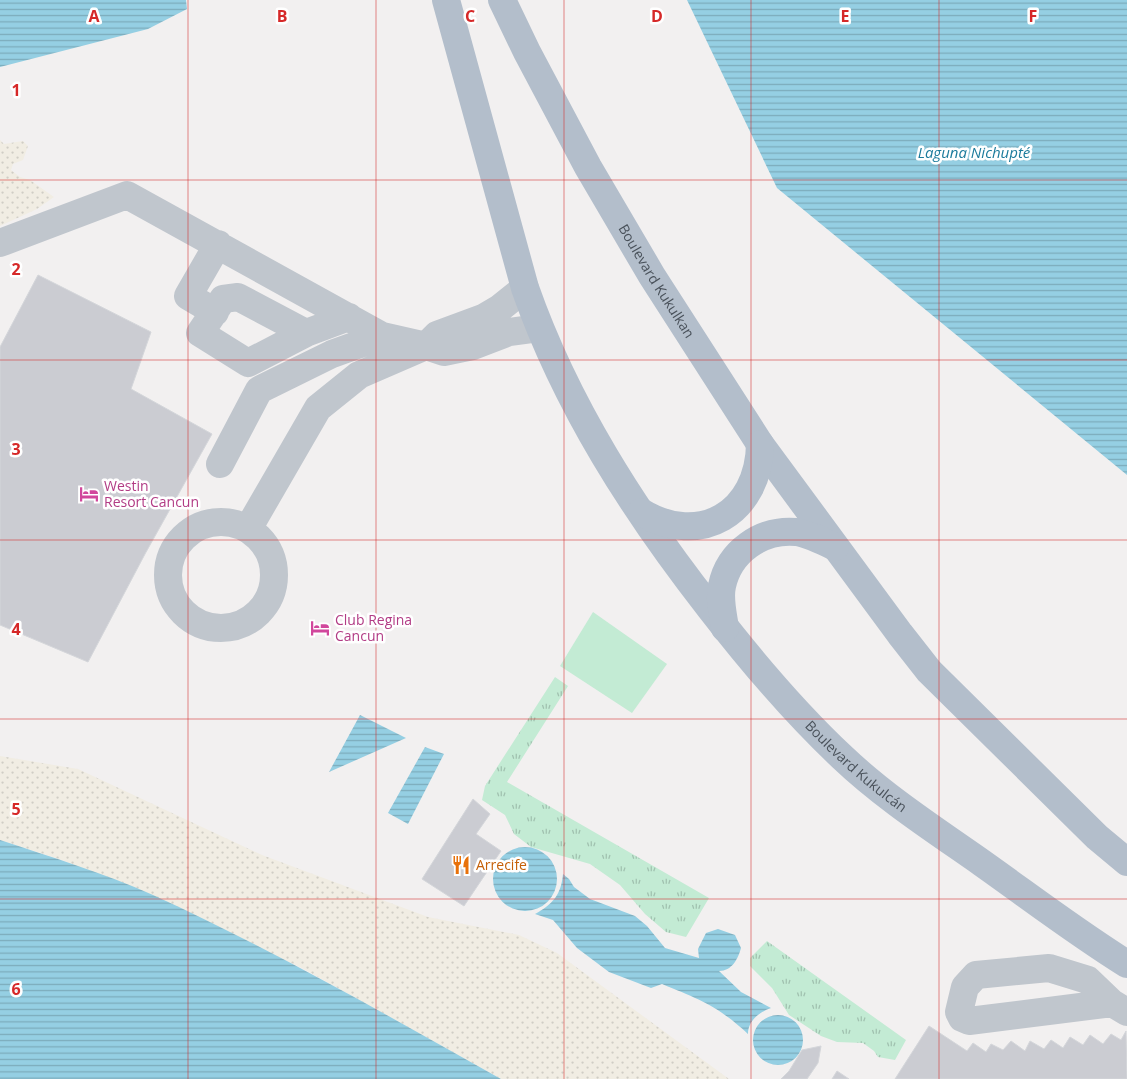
<svg xmlns="http://www.w3.org/2000/svg" width="1127" height="1079" viewBox="0 0 1127 1079" font-family="'Open Sans',sans-serif">
<style>
.grass{fill:url(#grass-tufts)}
.sand{fill:url(#sand-dots)}
.garden{fill:#c3ebd4}
.water{fill:url(#water-rules)}
.building{fill:#cbccd2;stroke:#d4d6da}
.lines{fill:none;stroke-linecap:round;stroke-linejoin:round}
.minor{stroke:#c0c6cd;stroke-width:28}
.major{stroke:#b3becb;stroke-width:28}
.grid{fill:none;stroke:#d62828;stroke-width:1;stroke-opacity:0.55}
.labels{text-anchor:middle;stroke-width:5;stroke-linejoin:round;paint-order:stroke}
.street-label{font-size:14px;fill:#4a525b;stroke:#fff}
.hotel-label{font-size:14px;fill:#b23c85;stroke:#fff;text-anchor:start}
.food-label{font-size:14px;fill:#c56008;stroke:#fff;text-anchor:start}
.water-label{font-size:15px;font-style:italic;fill:#1c7b9c;stroke:#fff}
.grid-label{font-size:16px;text-anchor:middle;font-weight:bold;fill:#d62828;stroke:#fff;stroke-width:5;stroke-linejoin:round;paint-order:stroke}
</style>
<defs>
<pattern id="grass-tufts" width="24" height="20" patternUnits="userSpaceOnUse" patternTransform="scale(1.25)"><rect width="24" height="20" fill="#c3ebd4"/><path d="M3 7l-1-3M5 7V3M7 7l1-3M15 17l-1-3M17 17v-4M19 17l1-3" fill="none" stroke="#a0c1af"/></pattern>
<pattern id="sand-dots" width="8" height="8" patternUnits="userSpaceOnUse" patternTransform="scale(1.25)"><rect width="8" height="8" fill="#f1ede3"/><path d="M2 2h.1M6 6h.1" fill="none" stroke="#d0cdc5" stroke-width="1.8" stroke-linecap="round"/></pattern>
<pattern id="water-rules" width="6" height="5" patternUnits="userSpaceOnUse" patternTransform="scale(1.25)"><rect width="6" height="5" fill="#95cfe3"/><path d="M0 2.5h6" fill="none" stroke="#7cabbb"/></pattern>
</defs>
<rect width="100%" height="100%" fill="#f2f0f0"/>
<!-- grass -->
<path class="grass" d="M555,677l13,9 -61,96 202,116 -23,39 -20,-5 -21,-18 -25,-29 -30,-21 -59,-17 -17,-13 -9,-19 -23,-15 3,-14z
M767,941l139,99 -11,20 -17,-3 -4,-6 -11,-8 -26,-1 -16,-6 -32,-21 -17,-27 -22,-22v-8z"/>
<!-- sand -->
<path class="sand" d="M0,140l4,4 19,-3 5,5 -5,14 -10,4 -2,6 9,7 10,3 24,17 -17,12 -37,17z
M0,756l78,13 184,86 166,62 91,18 38,18 172,126h-228l-201,-112 -235,-106 -65,-21z"/>
<!-- garden -->
<path class="garden" d="M593,612l74,52 -35,49 -72,-47z"/>
<!-- water -->
<path class="water" d="M0,0h186l1,9 -39,20 -148,38z
M687,0h440v475l-350,-287z
M360,715l46,23 -77,34z
M425,747l19,7 -36,70 -20,-11z
M0,840c51,17 104,33 153,55 120,55 234,120 348,184h-501z
M493 879a32 32 0 1 1 64 0a32 32 0 1 1-64 0Z
M563,874l6,5 5,8 16,12 45,17 12,10 18,22 34,10 -1,-9 8,-16 12,-4 17,6 6,13c-3,11 -9,23 -22,23l22,21 30,16c-12,4 -23,13 -23,26 -30,-28 -49,-35 -86,-50l-11,4 -42,-16 -32,-24 -24,-28 -18,-6c18,-10 26,-19 28,-40z
M753 1040a25 25 0 1 1 50 0a25 25 0 1 1-50 0Z"/>
<!-- building -->
<path class="building" d="M38,275l113,57 -20,57 81,45 -67,120 -57,108 -88,-37v-278z
M473,799l17,15 -14,20 25,17 -37,55 -42,-27z
M929,1026l38,25 6,-8 13,9 5,-8 12,6 8,-9 14,10 5,-10 14,8 7,-9 12,8 7,-11 13,8 7,-10 13,9 8,-10 10,6 5,-9 1,48h-232z
M821,1046l-3,17 -11,16h-26l8,-8 13,-21z
M837,1071l12,8h-17z"/>
<g class="lines">
<!-- minor -->
<path class="minor" d="M0,243l127,-48 255,141
M215,312l-27,-16 30,-52
M306,333l-68,-36 -15,2 -23,34 48,30 58,-30 43,-16
M220,464l39,-74 73,-36 50,-18 44,10 18,6 29,-6 36,-14 30,-4
M168 575a53 53 0 1 1 106 0a53 53 0 1 1-106 0Z
M248,529l70,-121 41,-33 67,-29 11,-11 46,-17 17,-10 25,-20
M1112,1003l-143,18 -7,-3 -3,-6 6,-25 11,-12 73,-7 39,12 24,23 15,9"/>
<!-- major -->
<g class="major">
<path id="s1" d="M446,0l79,288c41,117 109,223 185,320 41,53 83,103 132,149 42,40 93,73 140,106 48,34 95,70 145,101"/>
<path id="s2" d="M502,0l25,52 61,115 64,109 108,168 140,190 29,37 168,166 30,25"/>
<path d="M641,512c59,36 118,1 119,-68"/>
<path d="M725,628c-2,-14 -6,-29 -3,-42 7,-34 39,-57 74,-54 13,2 27,9 39,15"/>
</g>
</g>
<!-- grid -->
<path class="grid" d="M188,0v1079M376,0v1079M564,0v1079M751,0v1079M939,0v1079M0,180h1127M0,360h1127M0,540h1127M0,719h1127M0,899h1127"/>
<!-- icons -->
<defs>
<g id="hotel-bare" transform="scale(1.5)"><path d="M-6-4.5h1.5V1H6V5H4.5V3h-9V5H-6ZM-4 0a1.8 1.8 0 1 1 3.6 0ZM.5 0V-2.5h3Q6-2.5 6 0Z" fill="#d1479c" stroke="#fff" stroke-width="2.5" paint-order="stroke"/></g>
<g id="restaurant-bare" transform="scale(1.5)"><path d="M-5-6h1v4h1v-4h1v4h1v-4h1v5L-1.5 .5V6h-2V.5L-5-1ZM5-6V6H3V1.5H1.5Q1.5-4 5-6Z" fill="#e8710a" stroke="#fff" stroke-width="2.5" paint-order="stroke"/></g>
</defs>
<g fill-rule="evenodd">
<use href="#hotel-bare" x="89" y="494"/>
<use href="#hotel-bare" x="320" y="628"/>
<use href="#restaurant-bare" x="461" y="865"/>
</g>
<g class="labels">
<!-- street labels -->
<g class="street-label">
<text dy="5" stroke="none"><textPath href="#s2" startOffset="321">Boulevard Kukulkan</textPath></text>
<text dy="5" stroke="none"><textPath href="#s1" startOffset="886">Boulevard Kukulcán</textPath></text>
</g>
<!-- hotel labels -->
<g class="hotel-label">
<text x="104" y="491">Westin<tspan x="104" dy="16">Resort Cancun</tspan></text>
<text x="335" y="625">Club Regina<tspan x="335" dy="16">Cancun</tspan></text>
</g>
<!-- food labels -->
<g class="food-label">
<text x="476" y="870">Arrecife</text>
</g>
<!-- water labels -->
<g class="water-label">
<text x="974" y="158">Laguna Nichupté</text>
</g>
</g>
<g class="grid-label">
<text x="94" y="22">A</text>
<text x="282" y="22">B</text>
<text x="470" y="22">C</text>
<text x="657" y="22">D</text>
<text x="845" y="22">E</text>
<text x="1033" y="22">F</text>
<text x="16" y="96">1</text>
<text x="16" y="275">2</text>
<text x="16" y="455">3</text>
<text x="16" y="635">4</text>
<text x="16" y="815">5</text>
<text x="16" y="995">6</text>
</g>
</svg>
